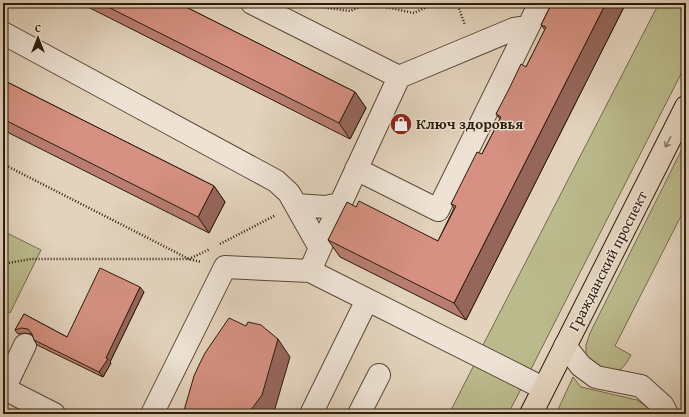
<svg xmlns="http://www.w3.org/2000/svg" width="689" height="417" viewBox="0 0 689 417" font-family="'Gentium Book Plus',serif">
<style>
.green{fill:#bbba8c;stroke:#736b4c}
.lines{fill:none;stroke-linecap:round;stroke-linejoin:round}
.minor-casing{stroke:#594a38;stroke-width:24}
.major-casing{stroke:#2b1c0b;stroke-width:24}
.path{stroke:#2b1c0b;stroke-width:2.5;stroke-dasharray:1 2;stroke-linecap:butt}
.minor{stroke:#ede2d4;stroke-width:22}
.major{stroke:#e3d3bd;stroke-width:22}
.wall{fill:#b87d70;stroke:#2b1c0b}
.shaded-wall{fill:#96665b;stroke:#2b1c0b}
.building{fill:#d69182;stroke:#2b1c0b}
.oneway{stroke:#877864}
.labels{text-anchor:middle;stroke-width:3;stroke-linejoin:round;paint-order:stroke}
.poi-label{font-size:15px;font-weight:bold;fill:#2b1c0b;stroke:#ede2d4;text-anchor:start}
.street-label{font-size:15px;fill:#2b1c0b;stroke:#ede2d4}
</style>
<rect width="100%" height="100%" fill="#e3d3bd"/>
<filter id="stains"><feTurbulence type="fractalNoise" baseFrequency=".005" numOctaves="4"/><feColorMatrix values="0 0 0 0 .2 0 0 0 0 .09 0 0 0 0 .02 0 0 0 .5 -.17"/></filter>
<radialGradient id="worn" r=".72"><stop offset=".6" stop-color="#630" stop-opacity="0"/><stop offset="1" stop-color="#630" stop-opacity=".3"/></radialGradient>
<!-- green -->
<path class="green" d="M659,3h27v61l-156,307 -48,-24z
M686,141v65l-71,140 16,9c-7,13 -11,18 -26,18l-19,-16v-12l4,-12z
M3,231l38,19 -31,63 -7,-4z
M474,365l48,22 -14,27h-59z
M573,377l8,10 56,13 14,10 2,4h-97z"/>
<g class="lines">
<!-- minor casing -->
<g class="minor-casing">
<path id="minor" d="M252,3l147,74 115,-48 14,-2
M3,33l273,148 13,12 31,55 -10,23
M356,169l82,41 102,-207
M296,205l29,2 15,-3
M320,248l79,-171
M565,346l16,20 15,11 45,9 22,20 4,8
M3,388l51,26
M4,389l21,-44
M152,414l73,-147 85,4 233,117
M311,414l56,-114
M359,414l20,-39"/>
</g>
<!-- major casing -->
<g class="major-casing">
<path id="major" d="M531,414l155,-307"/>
</g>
<!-- path -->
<path class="path" d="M366,3l48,10 21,-10
M457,3l8,22
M313,6l37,5 17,-7
M3,164l186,95 12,3
M220,244l56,-29
M3,264l28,-5h158l21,-10"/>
<!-- minor -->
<use href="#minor" class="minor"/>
<!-- major -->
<use href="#major" class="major"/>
</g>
<!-- wall -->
<path class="wall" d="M80,3h98l177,89 11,16 -16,31z
M552,3h74l-160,317 -126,-63 -12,-17 28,-33 82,34 16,-33 -3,-4 31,-50 18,-35 -4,-5 30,-47 19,-37 -4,-5z
M3,80l211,106 11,16 -16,31 -206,-103z
M144,292l-34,70 1,1 -8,14 -66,-32 -3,-5 -1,-4 -2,-2 -7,-1 -6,1 -3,-4 9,-16 43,23z"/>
<!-- shaded-wall -->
<path class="shaded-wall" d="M606,3h20l-160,317 -12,-17z
M355,92l11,16 -16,31 -11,-16z
M214,186l11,16 -16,31 -11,-16z
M140,287l4,5 -34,70 1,1 -8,14 -4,-5z
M278,339l12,18 -16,55 -1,2h-25z"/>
<!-- building -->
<path class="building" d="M100,3h78l177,89 -16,31z
M552,3h54l-152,300 -126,-63 19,-38 9,5 3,-6 79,40 18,-35 -5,-2 26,-52 5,2 19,-37 -5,-3 13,-25 12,-25 5,3 20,-40 -5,-2z
M3,80l211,106 -16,31 -195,-98z
M100,268l40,19 -34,71 2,1 -9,13 -65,-32 -2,-6 -4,-5 -7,-1 -6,2 9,-16 43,23z
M229,318l17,8 2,-4 13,3 17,14 -16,56 -14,19h-65l11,-38 5,-11 6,-12z"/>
<!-- one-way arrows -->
<defs><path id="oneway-shaft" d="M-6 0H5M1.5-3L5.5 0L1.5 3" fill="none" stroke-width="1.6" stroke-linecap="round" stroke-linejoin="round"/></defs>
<use class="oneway" href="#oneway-shaft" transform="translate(668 142) rotate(117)"/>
<!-- icons -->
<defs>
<g id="shop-disc" transform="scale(1.15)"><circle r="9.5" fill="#8f2418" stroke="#ede2d4"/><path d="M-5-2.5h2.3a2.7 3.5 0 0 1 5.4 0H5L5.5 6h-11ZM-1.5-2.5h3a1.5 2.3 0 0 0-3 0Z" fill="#fff"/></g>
</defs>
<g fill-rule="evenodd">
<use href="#shop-disc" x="401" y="124"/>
</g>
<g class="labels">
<!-- poi labels -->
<g class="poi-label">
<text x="416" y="129">Ключ здоровья</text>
</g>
<!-- street labels -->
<g class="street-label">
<text transform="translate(608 261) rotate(-63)" y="5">Гражданский проспект</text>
</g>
</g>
<!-- margin -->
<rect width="689" height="417" fill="none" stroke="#e3d3bd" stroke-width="16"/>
<rect x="4" y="4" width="681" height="409" fill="none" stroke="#2b1c0b" stroke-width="2"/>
<rect x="8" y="8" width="673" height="401" fill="none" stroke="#2b1c0b"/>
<!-- north arrow -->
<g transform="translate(38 38)" stroke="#ede2d4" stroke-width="3" paint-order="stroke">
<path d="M0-3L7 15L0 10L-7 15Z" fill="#2b1c0b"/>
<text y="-6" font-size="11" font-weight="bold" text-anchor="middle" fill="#2b1c0b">С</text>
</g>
<rect width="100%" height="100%" filter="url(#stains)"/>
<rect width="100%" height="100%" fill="url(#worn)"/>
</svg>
